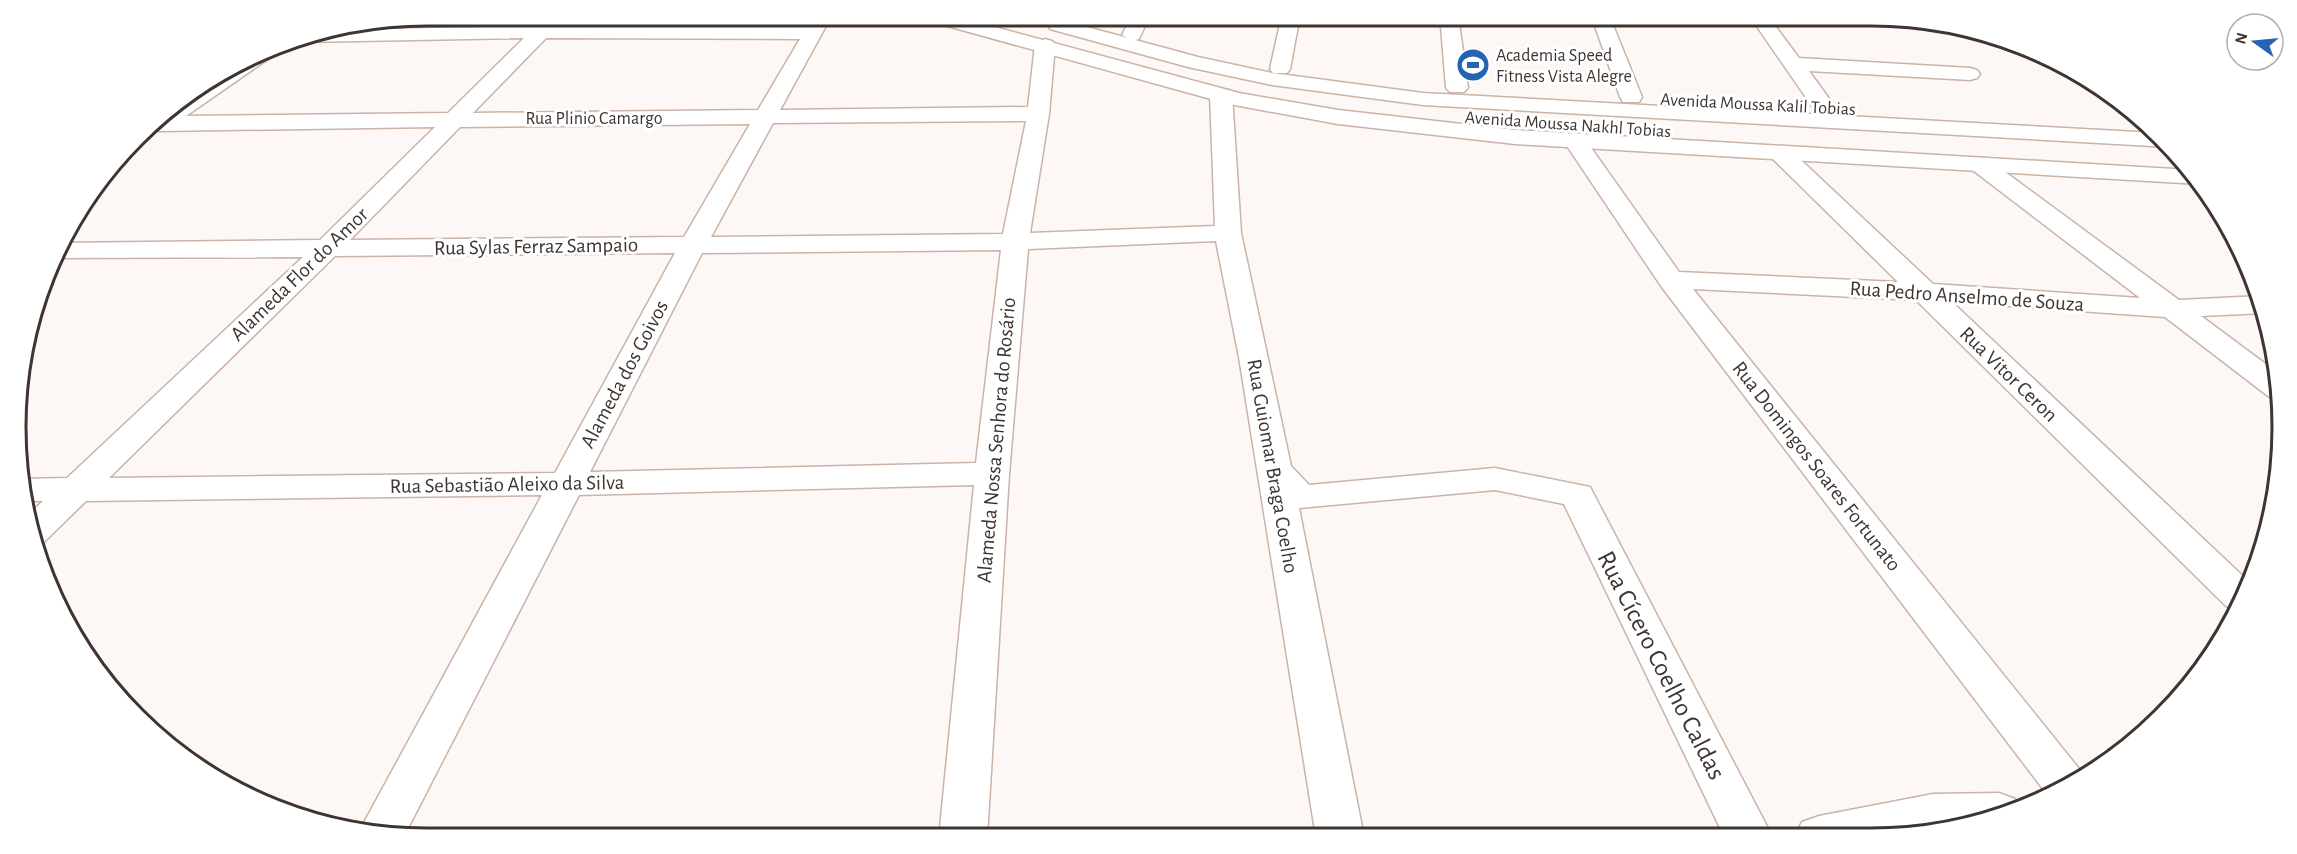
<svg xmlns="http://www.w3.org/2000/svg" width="2297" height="854" viewBox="0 0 2297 854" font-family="'Alegreya Sans',sans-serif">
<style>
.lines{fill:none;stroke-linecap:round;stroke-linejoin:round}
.street-casing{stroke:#cab3a7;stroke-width:3}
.secondary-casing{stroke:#cab3a7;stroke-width:3}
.street{fill:#fff;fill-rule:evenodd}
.secondary{fill:#fff;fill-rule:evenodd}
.labels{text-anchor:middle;stroke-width:6;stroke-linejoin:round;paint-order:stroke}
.far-poi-label{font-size:18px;fill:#3e3530;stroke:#fff;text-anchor:start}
.far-street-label{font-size:18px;fill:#3e3530;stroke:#fff}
.street-label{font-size:21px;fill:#3e3530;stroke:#fff}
.near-street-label{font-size:26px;fill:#3e3530;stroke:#fff}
.rim{fill:none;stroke:#3e3530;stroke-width:3}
</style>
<rect width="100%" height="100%" fill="#fdf8f5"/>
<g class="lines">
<!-- street casing -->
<g class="street-casing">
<path id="street" d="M554,15h22l-14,11 245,1 7,-12h18l-52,95 248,-3 7,-62 10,-6 7,2 3,4 -6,69 -19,119 185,-7 -5,-131 3,-5h16l3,5 9,138 50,233 18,19 186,-17 95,19 182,349h-48l-160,-332 -69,-14 -196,18 65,329h-48l-77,-480 -23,-116 -188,8 -19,225 -22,364h-48l35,-353 -395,10 -175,341 -44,-6 182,-335 -456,6 -42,41 -10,2 -8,-27 17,-16h-20l-1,-22 45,-1 236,-221 -250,1 7,-15 260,-3 115,-113 -275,4 -14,-2 10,-12 77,-52 49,-22 2,3 -3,4 -95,66 262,-3 76,-75 -221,4 -9,-5 45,-7 198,-4zM546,38l254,1 -42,71 -285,3zM1026,121l-23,113 -292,3 62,-114zM750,124l-66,113 -334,3 110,-113zM1001,250l-25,213 -386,9 112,-219zM675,253l-120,220 -446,5 226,-222z
M1132,15h18l-11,24 -7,2 -10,-6z
M1282,15h18l-10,54 -3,4h-14l-3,-4z
M1440,15h18l10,73 -4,4h-14l-4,-4z
M1591,15h18l33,82 -3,5h-16l-3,-5z
M1749,15h18l32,43 171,10 7,2 3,4 -3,4 -7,2 -161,-9 26,36 -3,5h-16z
M1574,133l8,2 97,137 219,10 -127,-125 -4,-5 4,-5h16l146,137 207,14 -170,-130 -4,-5 4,-5h16l193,142 82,-4 4,17 -64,3 78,58v25l-11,-3 -103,-79 -213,-15 295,278 -13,28 -8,-2 -310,-306 -223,-11 391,486 -35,22 -388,-511 -98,-146 3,-5z
M1999,793l16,6 4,8 -95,28 -129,1 7,-14 17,-6 114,-22z"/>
</g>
<!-- secondary casing -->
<g class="secondary-casing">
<path id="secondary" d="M920,15h30l289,78 99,17 177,20 676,40 9,14 -685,-40 -177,-20 -109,-20 -307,-85z
M1057,19l141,38 74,16 151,20 733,40 14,14 -747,-42 -151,-20 -84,-18 -138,-38 -2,-4z"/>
</g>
<!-- street -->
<use href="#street" class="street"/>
<!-- secondary -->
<use href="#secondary" class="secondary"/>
</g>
<!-- icons -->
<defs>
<g id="stadium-disc" transform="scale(1.725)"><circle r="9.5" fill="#2563b4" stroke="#fff"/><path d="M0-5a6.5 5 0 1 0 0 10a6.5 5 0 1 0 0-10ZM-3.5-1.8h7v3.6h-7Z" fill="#fff"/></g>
</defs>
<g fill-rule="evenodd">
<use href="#stadium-disc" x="1473" y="65"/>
</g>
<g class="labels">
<!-- far-poi labels -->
<g class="far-poi-label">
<text x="1496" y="61">Academia Speed<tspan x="1496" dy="21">Fitness Vista Alegre</tspan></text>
</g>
<!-- far-street labels -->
<g class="far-street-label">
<text transform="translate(1758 104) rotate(3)" y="6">Avenida Moussa Kalil Tobias</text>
<text x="594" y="124">Rua Plinio Camargo</text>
<text transform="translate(1568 124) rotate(4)" y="6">Avenida Moussa Nakhl Tobias</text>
</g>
<!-- street labels -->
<g class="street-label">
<text transform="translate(536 246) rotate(-1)" y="7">Rua Sylas Ferraz Sampaio</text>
<text transform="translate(299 274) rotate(-44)" y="7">Alameda Flor do Amor</text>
<text transform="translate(1967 296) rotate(4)" y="7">Rua Pedro Anselmo de Souza</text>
<text transform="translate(624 374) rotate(-62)" y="7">Alameda dos Goivos</text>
<text transform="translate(2009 374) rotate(44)" y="7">Rua Vitor Ceron</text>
<text transform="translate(996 440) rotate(-85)" y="7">Alameda Nossa Senhora do Rosário</text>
<text transform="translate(1273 466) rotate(80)" y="7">Rua Guiomar Braga Coelho</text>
<text transform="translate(1817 466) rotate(52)" y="7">Rua Domingos Soares Fortunato</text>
<text transform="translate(507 484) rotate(-1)" y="7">Rua Sebastião Aleixo da Silva</text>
</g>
<!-- near-street labels -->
<g class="near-street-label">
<text transform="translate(1662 665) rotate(63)" y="9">Rua Cícero Coelho Caldas</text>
</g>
</g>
<!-- crop -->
<path d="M0 0H2297V854H0ZM427 26H1871A401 401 0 0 1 2272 427V427A401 401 0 0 1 1871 828H427A401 401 0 0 1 26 427V427A401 401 0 0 1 427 26Z" fill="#fff" fill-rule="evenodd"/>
<path class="rim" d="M427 26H1871A401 401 0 0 1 2272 427V427A401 401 0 0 1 1871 828H427A401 401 0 0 1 26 427V427A401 401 0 0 1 427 26Z"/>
<!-- north arrow -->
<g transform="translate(2255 42) rotate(285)"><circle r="28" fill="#ffffff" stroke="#b2aeac" stroke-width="1.5"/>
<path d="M0-4.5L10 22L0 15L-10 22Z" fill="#2563b4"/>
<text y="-9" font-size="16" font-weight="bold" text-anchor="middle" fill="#3e3530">N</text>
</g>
</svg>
